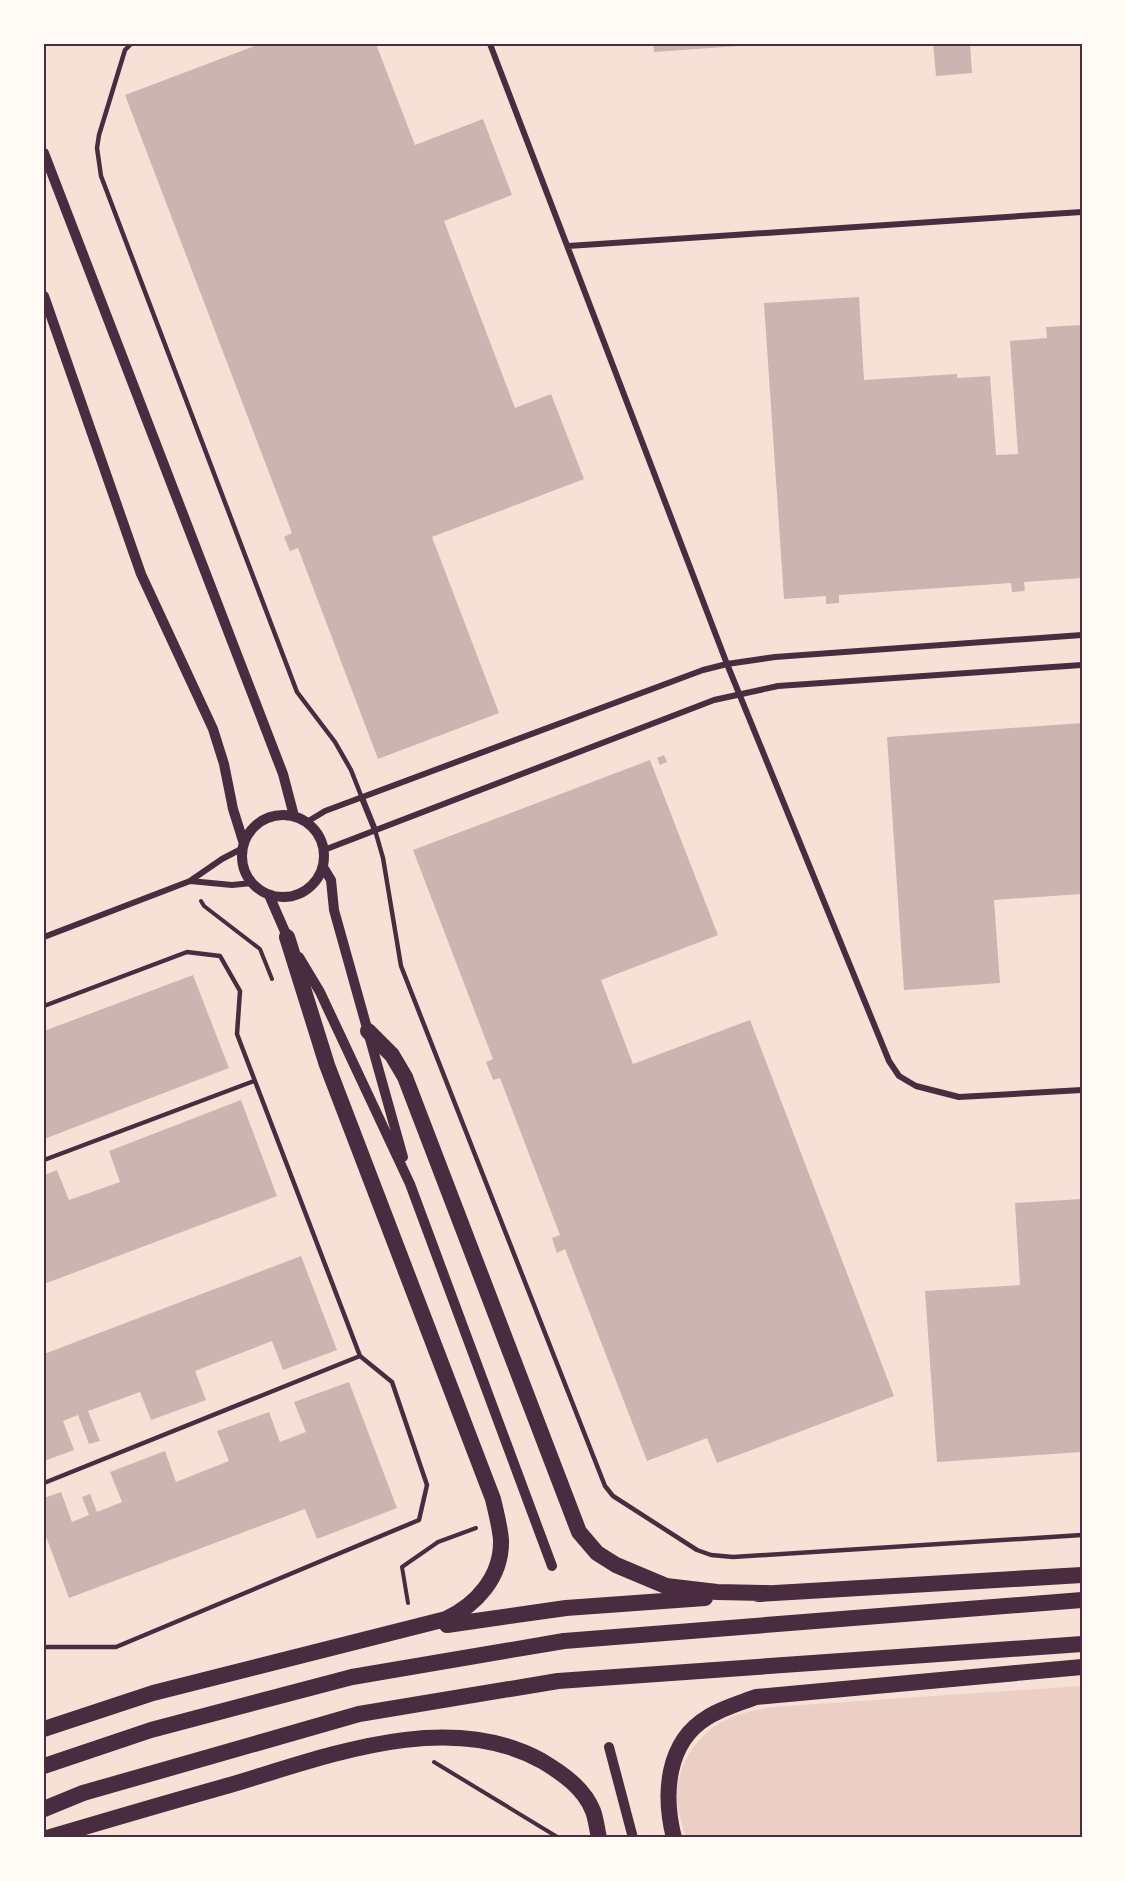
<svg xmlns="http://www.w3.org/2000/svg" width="1126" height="1881" viewBox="0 0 1126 1881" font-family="'DejaVu Sans',sans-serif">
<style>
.green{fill:#ebcfc5}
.building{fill:#ccb4b1}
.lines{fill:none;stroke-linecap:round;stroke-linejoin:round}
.path{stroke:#4a2c40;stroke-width:4}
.service{stroke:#4a2c40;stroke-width:4.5}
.minor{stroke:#4a2c40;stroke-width:6}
.tertiary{stroke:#4a2c40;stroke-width:10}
.trunk{stroke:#4a2c40;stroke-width:16}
.neatline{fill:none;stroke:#4a2c40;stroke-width:2}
</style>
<rect width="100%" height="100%" fill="#f7e1d7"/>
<!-- green -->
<path class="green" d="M1082,1686v151l-396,1c-4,-14 -9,-28 -9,-41 -1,-34 24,-67 54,-80 13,-5 27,-7 41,-10z"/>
<!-- building -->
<path class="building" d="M260,44h116l39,101 68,-26 29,76 -68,26 71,187 36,-14 33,85 -152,58 67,176 -121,46 -80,-211 -8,3 -6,-14 8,-4 -167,-438z
M653,44h99v1l-98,7z
M933,44h37l2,29 -36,3z
M859,297l5,83 93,-6v4l33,-2 6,79 22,-1 -8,-113 37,-3 -1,-11 36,-2v253l-58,4 1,9 -13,1 -1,-9 -172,12v8l-13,1v-8l-42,3 -20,-296z
M1082,723v171l-88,6 6,83 -96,7 -17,-253z
M664,755l3,7 -7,3 -3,-7z
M650,760l68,175 -117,45 32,84 117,-44 144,376 -177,67 -10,-25 -60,23 -82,-212 -8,4 -5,-15 8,-3 -60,-157 -7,2 -7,-18 7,-3 -80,-209z
M193,975l36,93 -185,71v-108z
M241,1100l36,96 -233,88v-109l13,-5 12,30 51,-18 -11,-31z
M1082,1199v253l-145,10 -12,-171 95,-6 -5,-82z
M301,1256l36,94 -54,20 -11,-29 -77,30 11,29 -55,20 -11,-28 -52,19 12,30 -11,3 -11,-29 -15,6 11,29 -30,11v-107z
M349,1382l48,126 -80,31 -12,-30 -236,89 -25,-67v-33l17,-6 11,30 17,-7 -7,-18 8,-3 7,18 25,-10 -12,-30 55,-21 11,31 53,-21 -12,-30 52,-19 11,30 26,-10 -12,-30z"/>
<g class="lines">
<!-- path -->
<path class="path" d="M201,901l3,5 56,43 12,30
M408,1603l-6,-36 36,-25 38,-14
M434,1762l125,76"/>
<!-- service -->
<path class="service" d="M131,44l-6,6 -26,85 -2,13 4,28 196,516 38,50 16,28 11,28
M375,830l8,28 18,108 204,520 8,10 84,54 14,5 22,2 349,-22
M44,1006l143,-54 33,4 20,35 -3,43 123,322
M44,1160l210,-79
M44,1483l316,-127 32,26 35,103 -8,35 -303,127h-72"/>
<!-- minor -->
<path class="minor" d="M490,44l237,620 162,397 10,15 17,10 43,11 123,-7
M568,246l514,-34
M362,798l13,32
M307,822l18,-11 378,-141 24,-6 48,-7 307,-22
M324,850l390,-150 64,-14 304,-21
M190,881l42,4 20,-2
M44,937l146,-56 32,-22 21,-11"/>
<!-- tertiary -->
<path class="tertiary" d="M44,153l239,621 11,42
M44,296l97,278 72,155 11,35 9,45 11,35
M242 856a41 41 0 1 1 82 0a41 41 0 1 1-82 0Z
M323,867l8,13 3,30 69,247
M269,895l20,46
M299,957l21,35 90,192 142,382
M609,1747l24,91"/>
<!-- trunk -->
<path class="trunk" d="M368,1031l24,24 13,22 174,455 18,21 19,12 50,21 51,6 51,1
M758,1594l324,-19
M447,1625l119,-17 139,-10
M44,1729l109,-36 293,-74c30,-14 56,-42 55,-79 -1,-13 -5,-28 -8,-41l-166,-434 -40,-128
M44,1766l107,-36 201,-53 212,-36 518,-41
M44,1809l39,-16 276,-79 199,-33 524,-37
M47,1838c61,-18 122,-36 183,-53 95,-28 217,-77 312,-24 20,12 42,27 51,50 3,8 4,18 6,27
M674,1838c-11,-43 -8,-96 34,-121 14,-9 32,-14 48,-20l326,-30"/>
</g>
<!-- border -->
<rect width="1126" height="1881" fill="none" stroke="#fffaf5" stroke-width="90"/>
<rect x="45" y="45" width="1036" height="1791" class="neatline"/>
</svg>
